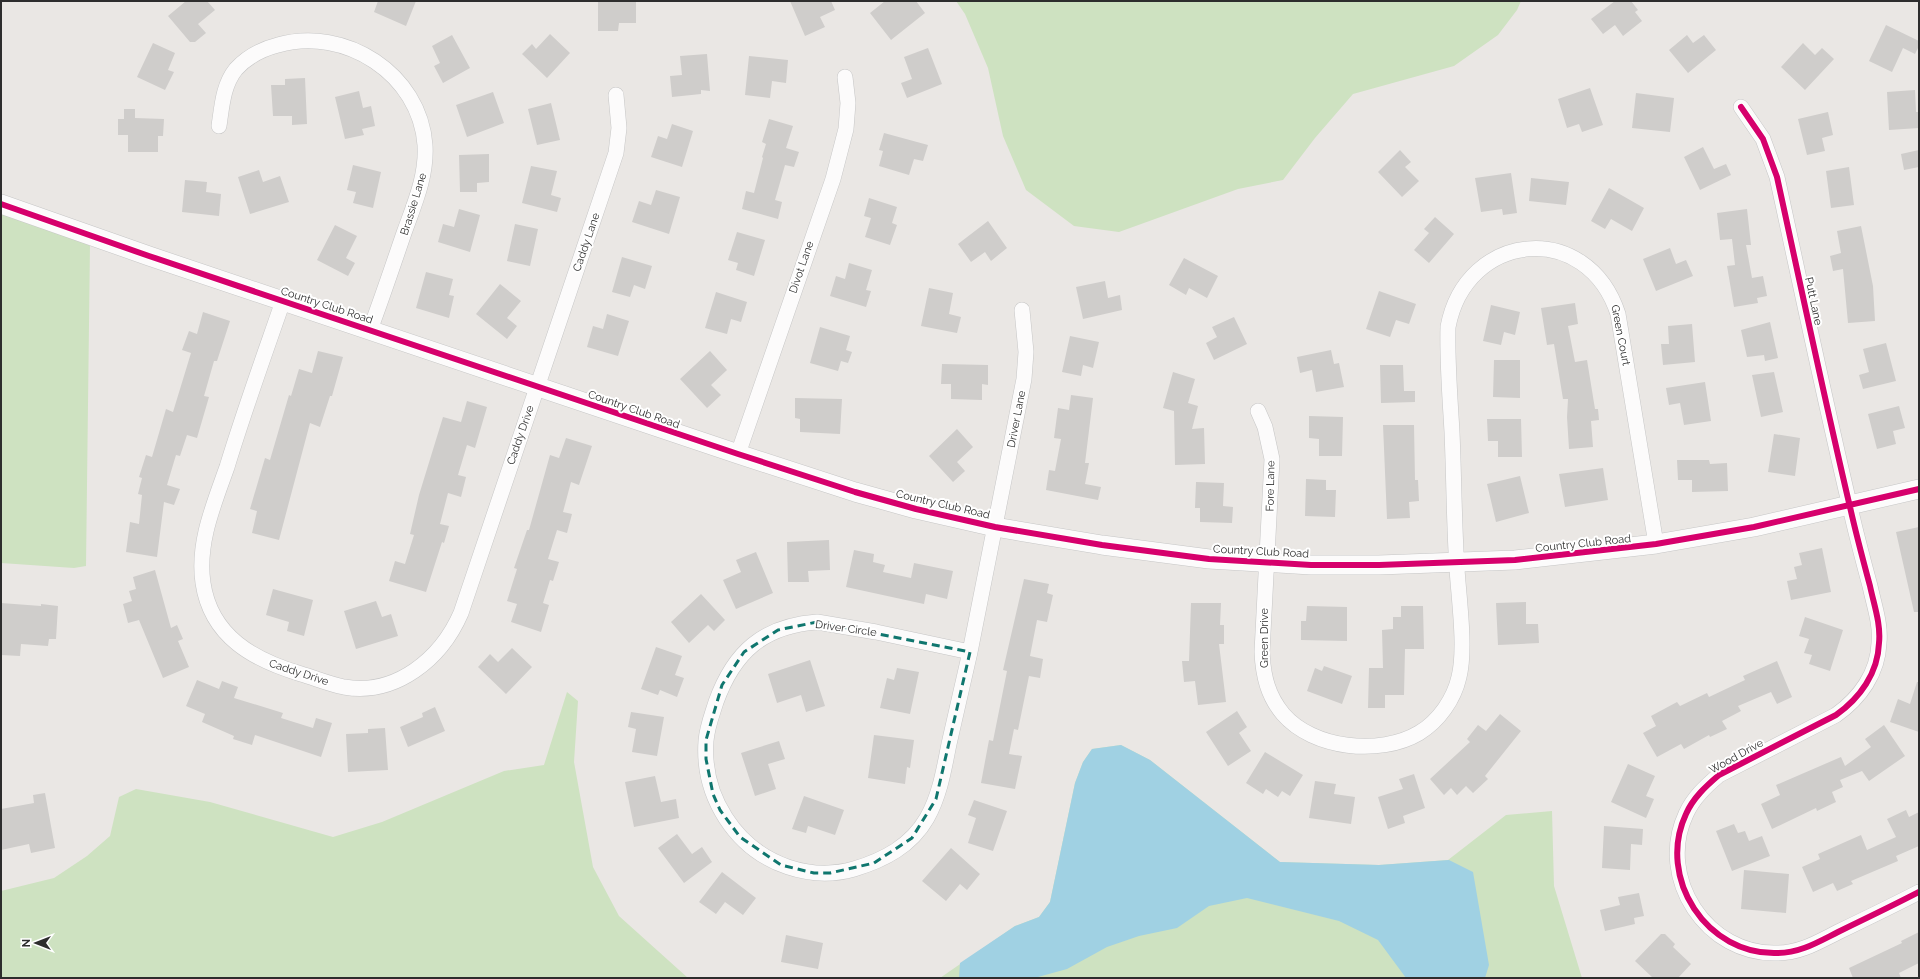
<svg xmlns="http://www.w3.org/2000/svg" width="1920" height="979" viewBox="0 0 1920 979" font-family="Raleway,sans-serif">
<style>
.green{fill:#cee2c1}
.water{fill:#a0d1e3}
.building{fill:#cfcdcb}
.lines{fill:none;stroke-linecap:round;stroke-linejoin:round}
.minor-casing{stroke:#c6c6c6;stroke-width:16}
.tertiary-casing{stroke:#c6c6c6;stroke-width:20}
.minor{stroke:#fcfbfb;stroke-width:15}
.tertiary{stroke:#fcfbfb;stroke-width:19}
.cycleway-casing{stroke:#fff;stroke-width:8}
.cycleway{stroke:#d6006c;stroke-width:6}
.marked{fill:none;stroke:#0f766e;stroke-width:3;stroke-dasharray:8 5;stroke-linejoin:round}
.labels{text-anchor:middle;stroke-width:4;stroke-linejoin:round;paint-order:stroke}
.street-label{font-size:11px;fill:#2d2d2d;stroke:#fff}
</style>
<rect width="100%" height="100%" fill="#eae7e4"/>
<!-- green -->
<path class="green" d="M956,1h565l-4,9 -19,25 -44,31 -101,28 -38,44 -32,42 -45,9 -119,43 -45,-6 -48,-36 -23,-54 -15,-68 -23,-54z
M1,212l89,32 -4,322 -12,2 -73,-5z
M567,692l11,9 -4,61 19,105 26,49 69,62h-687v-87l53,-13 33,-22 23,-20 9,-39 17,-8 74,13 123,35 49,-15 122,-51 40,-6z
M1121,745l29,15 130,102 99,3 69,-5 58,-45 46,-4 2,75 28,92h-642l75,-52 24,-9 11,-15 25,-119 8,-21 9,-13z"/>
<!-- water -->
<path class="water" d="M1121,745l29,15 130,102 99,3 70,-5 24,12 16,93 -4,13h-79l-28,-38 -39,-19 -92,-23 -38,8 -32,22 -38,8 -32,11 -40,22 -29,8 -79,1 1,-15 55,-37 24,-9 11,-15 25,-119 8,-21 9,-13z"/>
<!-- building -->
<path class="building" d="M186,1h21l8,9 -17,14 8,9 -11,9h-5l-22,-26z
M378,1h38l-10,25 -32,-14z
M598,1h38v22h-17l-1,8h-20z
M790,1h41l4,9 -15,7 5,10 -20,9z
M885,1h31l9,12 -34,27 -21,-27z
M1615,1h16l7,9 -3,2 7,9 -19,15 -8,-11 -12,9 -12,-15z
M1886,25l33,16v5l-4,8 -12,-6 -11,24 -23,-11z
M550,34l20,19 -23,25 -25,-24 10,-10 4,5z
M452,35l18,33 -27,15 -9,-17 6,-3 -8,-17z
M1687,35l6,8 11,-8 12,15 -28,23 -19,-23z
M153,43l22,10 -7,17 6,2 -9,18 -28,-13z
M1803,43l12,12 7,-7 12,11 -29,31 -24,-23z
M928,48l14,36 -35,14 -6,-15 11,-4 -8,-22z
M707,54l3,37 -9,-1v4l-29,3 -2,-21 12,-1 -2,-19z
M749,56l39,4 -2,23 -14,-2 -2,17 -25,-3z
M305,78l2,46 -15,1v-9h-19l-2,-31h14v-6z
M1590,88l13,37 -21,7 -3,-8 -12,4 -9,-29z
M1915,90l1,22h3v16l-30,2 -2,-38z
M359,91l4,17 8,-2 4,20 -13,3 2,6 -19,4 -10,-42z
M493,92l11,31 -37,14 -11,-32z
M1636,93l38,5 -4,34 -38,-4z
M551,103l9,37 -23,5 -9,-36z
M124,109h11v9l29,1 -1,17h-5v16h-30v-17h-10v-16h6z
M1828,112l5,23 -11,3 3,13 -18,4 -9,-36z
M769,119l24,7 -7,22 13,4 -5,15 -9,-2 -10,35 7,2 -4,17 -36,-10 4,-18 8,2 9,-35 -1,-1 4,-13 -4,-2z
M672,124l21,7 -11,36 -31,-10 7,-21 9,3z
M884,133l44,12 -5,16 -9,-2 -5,16 -30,-9 4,-15 -4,-1z
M1703,147l11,22 12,-5 5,11 -31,15 -16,-33z
M1400,150l11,12 -6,5 14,14 -17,16 -24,-25z
M1919,150v17l-15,3 -3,-16z
M489,154v28l-12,1v9h-17l-1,-37z
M353,165l28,7 -8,36 -20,-5 3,-11 -9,-2z
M531,166l26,5 -6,24 10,3 -4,14 -35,-9z
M1849,167l5,38 -23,3 -5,-37z
M259,170l4,12 17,-6 9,26 -39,12 -12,-37z
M1511,173l6,40 -14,2 -1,-6 -21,3 -6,-34z
M1531,178l38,4 -3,23 -37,-4z
M185,180l22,2 -1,10 15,2 -2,22 -37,-4z
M1609,188l35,20 -12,23 -21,-12 -6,10 -14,-8z
M656,190l24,7 -11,37 -37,-12 7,-21 12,4z
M869,198l28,9 -5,16 5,2 -7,20 -25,-8 6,-19 -7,-2z
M459,209l21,6 -10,37 -32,-10 5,-18 11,3z
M1747,209l4,36h-5l6,33 11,-2 4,20 -10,2 1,5 -24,4 -7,-41 8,-1 -3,-26 -12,1 -3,-27z
M1435,217l19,17 -25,29 -15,-13 15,-17 -5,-4z
M988,221l19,27 -16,13 -6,-9 -14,10 -13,-18z
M515,224l23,5 -8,37 -23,-5z
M335,225l22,11 -11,22 9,5 -7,13 -31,-16z
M1861,226l12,60 2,35 -27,2 -5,-54 -10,2 -3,-15 11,-3 -4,-22z
M737,232l28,8 -11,36 -18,-6 2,-7 -10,-3z
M1670,248l6,16 10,-4 7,16 -37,15 -13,-32z
M622,257l30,9 -7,23 -11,-4 -4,12 -18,-5z
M1184,258l34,18 -11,22 -18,-10 -3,7 -17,-10z
M849,263l23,7 -6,20 5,1 -5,16 -36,-11 6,-20 9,3z
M426,272l27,7 -4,16 5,1 -5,22 -33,-10z
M1105,281l3,17 12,-3 2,15 -39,9 -7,-32z
M500,284l21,17 -14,17 10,8 -10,13 -31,-25z
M929,288l24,5 -4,21 12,3 -4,16 -36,-7z
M1379,291l37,13 -7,20 -13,-4 -6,17 -24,-8z
M716,292l31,10 -6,20 -10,-3 -4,15 -22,-6z
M1575,303l3,21 -10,2 7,36 12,-2 8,49h3l1,11 -8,1 2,26 -24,2 -2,-32 1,-18h-5l-9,-55 -7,1 -6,-37z
M1491,305l29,7 -5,23 -11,-3 -3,13 -18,-4z
M203,312l27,9 -13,40h-3l-10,35 5,1 -12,41 -10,-3 -7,21 -4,-1 -9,30 13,4 -6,16 -10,-3 -7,55 -31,-5 4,-30 9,2 3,-29 -4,-1 4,-16 -3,-1 7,-22 6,2 14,-48 7,3 18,-59 -9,-3 7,-19 8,3z
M607,314l22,7 -11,35 -31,-9 6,-21 10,3z
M1234,317l13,27 -33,16 -8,-17 11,-6 -5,-10z
M1770,322l8,36 -13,3 -1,-6 -17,2 -6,-27z
M1692,324l3,38 -32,3 -2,-21h8l-1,-18z
M820,327l30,9 -4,14 6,2 -4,11 -7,-2 -3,10 -28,-8z
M1070,336l29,6 -6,26 -10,-3 -2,11 -19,-4z
M1886,343l10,38 -33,8 -4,-14 10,-3 -6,-23z
M1331,350l3,14 5,-1 5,24 -28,5 -4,-22 -12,3 -3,-16z
M318,351l25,6 -11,39h-2l-10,31 -10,-4 -31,117 -27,-7 5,-22 -7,-2 15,-51 5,2 19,-65 2,1 8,-27 13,4z
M710,351l17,19 -16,15 10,10 -14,13 -27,-29z
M1494,360h26v38l-27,-1z
M942,364l46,1v20l-6,-1v16l-31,-1v-15h-10z
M1380,365h23l1,26h11v11l-34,1z
M1173,372l22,7 -7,24 10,3 -6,23 12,-1 1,36 -30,1 -1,-54 -11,-3z
M1774,372l9,40 -22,5 -9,-42z
M1705,382l6,39 -27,4 -4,-22 -11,2 -3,-17z
M1071,395l22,3 -8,65h4l-4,21 16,3 -3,13 -52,-10 3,-20 6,1 6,-32 -7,-1 4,-30 11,2z
M795,398l47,1 -2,35 -40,-2v-13l-5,-1z
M467,401l20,6 -12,41 -8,-3 -9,30 8,2 -5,20 -13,-4 -8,31 9,2 -5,17 -2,-1 -16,50 -37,-11 6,-20 10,3 9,-29 -4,-1 9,-39 24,-78 18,5z
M1899,406l6,22 -12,3 3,13 -19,5 -9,-35z
M1309,416l34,1 -1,39h-23v-17l-10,-1z
M1487,419h34l1,38h-24v-16h-10z
M1383,425h31l1,55h3l1,21 -10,1 1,16 -23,1z
M957,429l16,18 -16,15 8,9 -12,11 -24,-26z
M1774,434l26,4 -5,38 -27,-4z
M566,438l26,8 -13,39 -8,-3 -8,30 9,2 -5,19 -10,-3 -9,29 11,3 -6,19 -3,-1 -7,23 6,2 -8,27 -30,-10 6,-18 -10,-3 10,-32 -3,-1 13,-38h2l21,-75 9,3z
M1677,460h32l1,4 17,-1 1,28 -36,1v-12h-14z
M1603,468l5,32 -43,7 -6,-33z
M1520,476l9,37 -33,9 -9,-38z
M1306,479l20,1v10h10l-1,27 -30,-1z
M1196,482l28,1 -1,23 10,1 -1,16 -32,-1v-14h-5z
M1919,527v85h-5l-18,-80z
M829,540l1,30 -22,1 1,11h-21l-1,-40z
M1822,548l9,44 -40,8 -4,-19 10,-2 -3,-12 8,-2 -3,-12z
M854,550l20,4 -1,8 12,3 -2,7 28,6 3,-15 39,8 -6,28 -21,-5 -2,10 -78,-17z
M756,552l17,41 -37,16 -13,-29 18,-8 -5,-12z
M155,570l16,58 6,-3 6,14 -5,2 11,26 -26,11 -24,-58 -11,3 -5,-19 9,-3 -3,-10 7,-2 -3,-12z
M1024,579l25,5 -2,9 6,2 -6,27 -10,-2 -7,36 13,3 -3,19 -11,-2 -11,54 -4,-1 -5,25 13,2 -7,33 -34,-6 8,-43 4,1 14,-70 -4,-1z
M273,589l40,11 -9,36 -17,-5 2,-9 -23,-7z
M701,594l24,26 -11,11 -6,-6 -19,18 -18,-21z
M376,601l6,16 9,-3 7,22 -42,13 -12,-38z
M1526,602v22h12l1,19 -41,2 -2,-42z
M1,603l40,3v-2l17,2 -2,33h-7l-1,7 -27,-2 -1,12 -19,-1z
M1191,603h30l-1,22h4v19h-5l7,58 -28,3 -3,-24 -11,1 -2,-21h7z
M1307,606l40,1v34l-46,-1v-19h5z
M1401,606h22l1,43h-19l-1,46h-19v13h-17l1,-40h14l-1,-38 11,-1v-12h8z
M1805,617l38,13 -13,41 -21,-7 3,-9 -8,-2 5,-14 -10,-3z
M656,647l26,9 -7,19 9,3 -7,19 -17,-7 -2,5 -17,-6z
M512,648l20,19 -26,27 -28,-27 12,-13 8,8z
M810,660l15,46 -19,6 -5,-17 -24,8 -9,-29z
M1777,661l15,36 -15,7 -6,-12 -33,14 3,5 -19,10 5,8 -17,8 -1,-2 -25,14 -3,-5 -24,13 -14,-24 13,-7 -5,-10 26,-14 3,4 27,-13 2,4 36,-17 -2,-4z
M1324,666l28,10 -10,28 -35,-13 8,-23 7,3z
M897,668l22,4 -9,42 -30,-6 7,-30 7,2z
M197,680l22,9 3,-8 16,6 -4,11 49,15 -2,5 32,10 3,-10 16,5 -11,34 -66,-22 -3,10 -19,-6 1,-3 -32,-14 3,-8 -19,-8z
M1917,682h2v50l-29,-10 8,-23 12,5z
M435,707l10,24 -37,16 -8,-20 23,-10 -1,-4z
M1237,711l10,16 -8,6 12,18 -23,15 -22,-34z
M631,712l33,5 -7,39 -25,-4 4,-23 -8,-2z
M1500,714l21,17 -36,45 3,3 -15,14 -7,-7 -9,9 -6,-7 -7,7 -14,-16 40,-37 -3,-3 11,-14 8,6z
M1884,725l21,31 -36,25 -7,-10 -22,9 3,7 -11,5 4,10 -19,9 -1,-3 -44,21 -11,-25 19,-9 -4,-10 65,-28 4,9 26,-19 -6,-8z
M385,728l3,42 -40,2 -2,-38 22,-1v-4z
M874,735l40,5 -4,28 -3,-1 -2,17 -37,-6z
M779,741l6,18 -17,5 8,25 -21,7 -14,-43z
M1265,752l38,23 -13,21 -8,-5 -4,6 -12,-8 -3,5 -17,-11z
M1628,764l27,12 -9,20 8,3 -8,19 -35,-16z
M1414,774l11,34 -22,8 2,7 -17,6 -10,-32 25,-8 -4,-10z
M655,776l6,26 15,-3 3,19 -45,9 -9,-45z
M1315,781l21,3 -2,10 21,3 -4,27 -42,-6z
M45,793l10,55 -24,5 -2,-9 -28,6v-41l33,-6 -1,-8z
M804,796l40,14 -9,25 -27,-9 -2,7 -14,-4z
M974,800l33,11 -14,40 -25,-8 8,-25 -8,-3z
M1906,810l3,7 10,-5v34l-23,10 2,5 -47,20 2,3 -16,7 -4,-8 -20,9 -11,-25 18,-8 -2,-5 43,-19 6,15 29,-13 -9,-18z
M1734,824l4,9 7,-2 4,10 13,-5 8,20 -38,15 -16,-40z
M1604,826l39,3 -1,16 -11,-1 -1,26 -28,-2z
M677,834l15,20 10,-7 10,15 -28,21 -26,-35z
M951,848l29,26 -13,16 -7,-6 -14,17 -24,-20z
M1744,870l45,4 -3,39 -45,-4z
M722,872l34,26 -13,17 -18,-13 -9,12 -17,-12z
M1639,893l5,23 -10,2 1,6 -30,7 -5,-21 20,-5 -2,-8z
M1919,932v31l-20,10 2,5h-48l-4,-10 53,-25 -1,-2z
M1661,934h4l10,10 -2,3 18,17 -13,14h-25l-18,-17z
M786,935l37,8 -5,26 -37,-7z"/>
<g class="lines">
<!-- minor casing -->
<g class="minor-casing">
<path id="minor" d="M1741,107l22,32 14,38c24,110 47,220 73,330 6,27 13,53 20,79 4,19 11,38 9,57 -1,30 -19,55 -43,72l-117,60c-13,11 -26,23 -33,39 -30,64 21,142 92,139 22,0 40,-11 60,-21 27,-13 54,-26 81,-40
M219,126c3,-20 4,-41 17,-57 11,-12 26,-20 42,-24 67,-19 142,29 147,100 2,31 -11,60 -21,88 -11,32 -22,65 -34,97
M283,301c-19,55 -39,110 -56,166 -13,37 -30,76 -24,116 8,54 51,77 98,91 14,4 28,10 43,13 52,9 97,-28 117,-74l155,-460 3,-25 -3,-33
M1258,411l7,16 7,32 -10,193c1,24 6,44 21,62 30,35 97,42 136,19 20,-12 35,-34 40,-56 7,-28 0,-77 -2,-108 -3,-45 -3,-91 -5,-137 -2,-35 -5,-70 -4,-105 18,-96 139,-108 170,-13l38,230
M738,454l95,-275 13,-50 2,-26 -3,-26
M817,622l59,10 94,20c-7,30 -14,61 -21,92 -5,25 -9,51 -22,74 -16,28 -43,42 -73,51 -21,6 -45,5 -66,-2 -53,-18 -86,-71 -82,-126 1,-14 6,-26 10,-39 18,-50 47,-76 101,-80z
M970,652l54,-273 2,-27 -4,-42"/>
</g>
<!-- tertiary casing -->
<g class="tertiary-casing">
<path id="tertiary" d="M1,204l148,52 589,198 117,38 61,17 79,18 107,18 107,14 102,6h68l136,-5 141,-16 98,-17 165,-38"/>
</g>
<!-- minor -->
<use href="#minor" class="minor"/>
<!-- tertiary -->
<use href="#tertiary" class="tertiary"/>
<!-- cycleway casing -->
<g class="cycleway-casing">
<path id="cycleway" d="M1741,107l22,32 14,38c24,110 47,220 73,330 6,27 13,53 20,79 4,19 11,38 9,57 -1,30 -19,55 -43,72l-117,60c-13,11 -26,23 -33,39 -30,64 21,142 92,139 22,0 40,-11 60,-21 27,-13 54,-26 81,-40
M1,204l148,52 589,198 117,38 61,17 79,18 107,18 107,14 102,6h68l136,-5 141,-16 98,-17 165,-38"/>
</g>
<!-- cycleway -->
<use href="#cycleway" class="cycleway"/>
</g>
<!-- marked area -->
<path class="marked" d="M817,622l153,30 -34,147 -24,39 -38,25 -44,10h-16l-33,-8 -41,-28 -20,-27 -7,-16 -7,-35v-19l16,-55 22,-33 34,-22z"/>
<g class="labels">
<!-- street labels -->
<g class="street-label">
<text transform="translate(413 204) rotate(-73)" y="4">Brassie Lane</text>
<text transform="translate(586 242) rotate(-71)" y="4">Caddy Lane</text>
<text transform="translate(801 267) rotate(-71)" y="4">Divot Lane</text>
<text transform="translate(1814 301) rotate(78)" y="4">Putt Lane</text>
<text transform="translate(327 305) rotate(18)" y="4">Country Club Road</text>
<text transform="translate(1621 335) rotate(79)" y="4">Green Court</text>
<text transform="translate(634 409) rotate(19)" y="4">Country Club Road</text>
<text transform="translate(1016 419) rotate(-79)" y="4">Driver Lane</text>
<text transform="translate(520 435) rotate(-71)" y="4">Caddy Drive</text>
<text transform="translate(1270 486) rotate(-89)" y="4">Fore Lane</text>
<text transform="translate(943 504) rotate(13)" y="4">Country Club Road</text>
<text transform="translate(1583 543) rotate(-6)" y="4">Country Club Road</text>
<text transform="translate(1261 551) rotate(3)" y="4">Country Club Road</text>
<text transform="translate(846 628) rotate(8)" y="4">Driver Circle</text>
<text transform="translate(1264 638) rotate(-90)" y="4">Green Drive</text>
<text transform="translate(299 672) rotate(18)" y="4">Caddy Drive</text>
<text transform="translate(1736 756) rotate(-29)" y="4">Wood Drive</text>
</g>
</g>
<!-- border -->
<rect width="1920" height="979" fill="none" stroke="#2d2d2d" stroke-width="4"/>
<!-- north arrow -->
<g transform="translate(36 943) rotate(270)" stroke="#ffffff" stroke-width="3" paint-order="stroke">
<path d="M0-3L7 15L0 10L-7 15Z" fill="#2d2d2d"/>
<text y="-6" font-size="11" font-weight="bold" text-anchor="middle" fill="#2d2d2d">N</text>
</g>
</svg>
